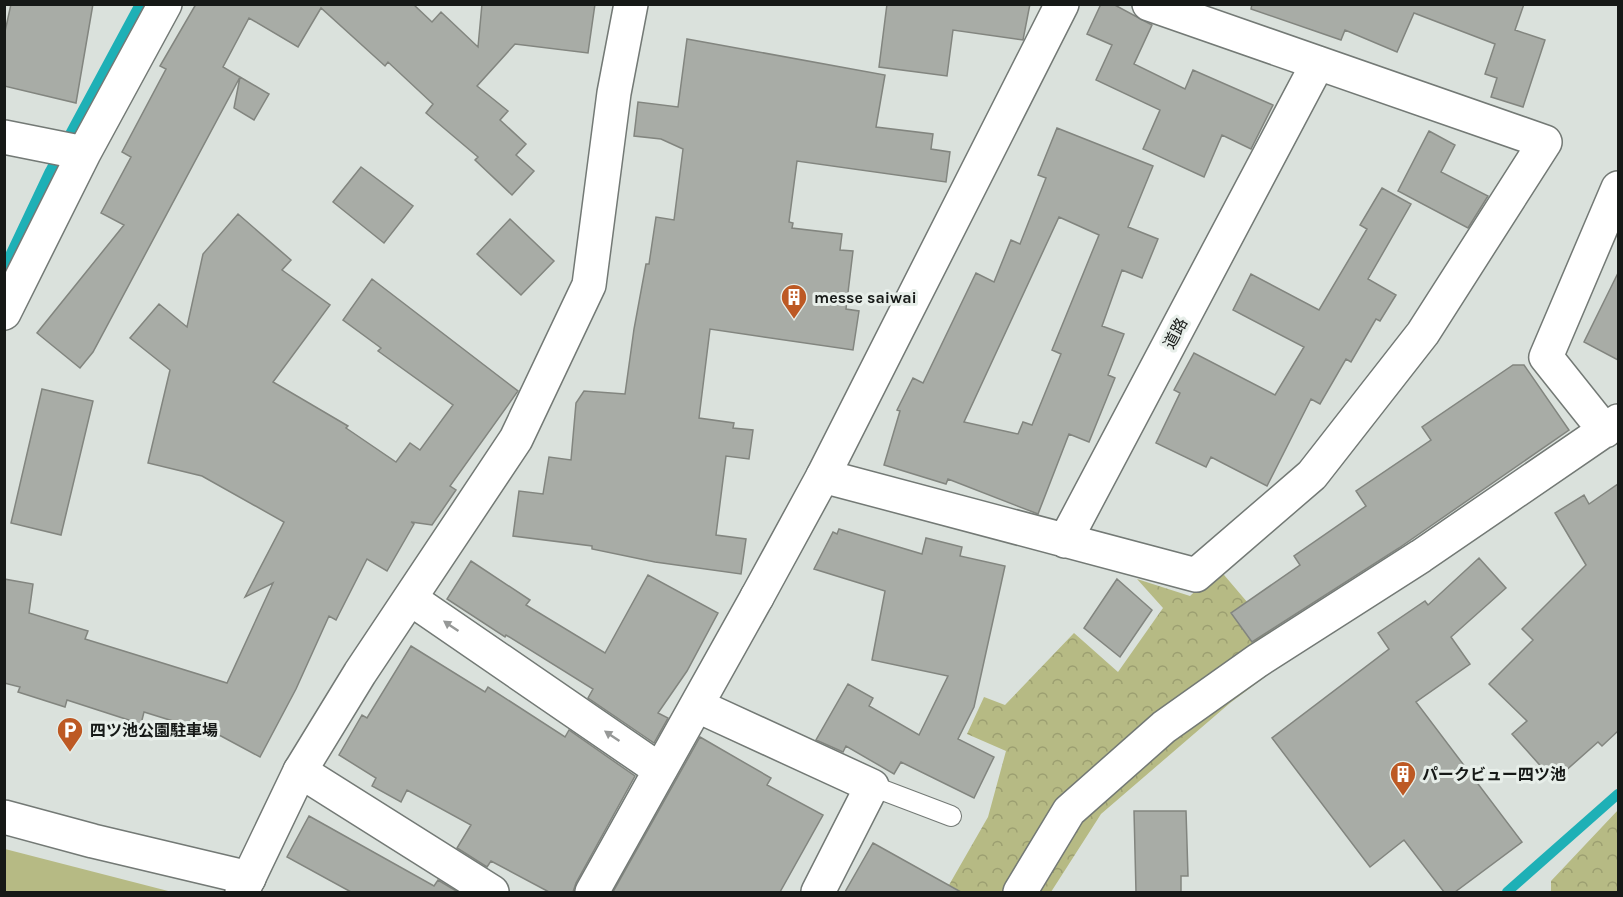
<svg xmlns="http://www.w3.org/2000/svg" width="1623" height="897" viewBox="0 0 1623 897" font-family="Karla,'Noto Sans JP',sans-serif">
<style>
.forest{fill:url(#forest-crowns)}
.park{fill:#b6ba84}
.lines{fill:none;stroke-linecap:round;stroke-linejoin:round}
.stream{stroke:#1eb0b6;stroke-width:10}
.building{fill:#a8aca6;stroke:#82857f;stroke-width:1.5;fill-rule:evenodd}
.lane-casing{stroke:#737975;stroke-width:22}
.street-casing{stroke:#737975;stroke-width:36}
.secondary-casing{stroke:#737975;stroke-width:36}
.lane{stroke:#fff;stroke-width:20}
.street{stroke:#fff;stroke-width:33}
.secondary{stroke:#fff;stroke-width:33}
.oneway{fill:#969897}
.labels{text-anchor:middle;stroke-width:6;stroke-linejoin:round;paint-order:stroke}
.poi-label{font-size:16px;font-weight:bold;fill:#161917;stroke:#e7eee9;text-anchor:start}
.street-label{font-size:16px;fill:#161917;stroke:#e7eee9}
</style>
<defs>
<pattern id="forest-crowns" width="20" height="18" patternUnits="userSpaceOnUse" patternTransform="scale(1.5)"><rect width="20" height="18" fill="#b6ba84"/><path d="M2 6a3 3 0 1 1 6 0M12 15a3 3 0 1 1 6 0" fill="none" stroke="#9c9f71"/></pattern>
</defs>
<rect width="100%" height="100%" fill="#dae1dc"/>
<!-- forest -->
<path class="forest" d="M1219,569l74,87 -63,47 -129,111 -50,78h-106l43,-75 18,-66 -39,-17 17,-37 21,8 69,-72 44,39 45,-64 -26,-29 53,17z
M1618,810v82h-67v-11z"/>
<!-- park -->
<path class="park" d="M4,849h1l167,43h-167z"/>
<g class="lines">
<!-- stream -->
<path class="stream" d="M4,268l46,-97 90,-167
M1507,892l111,-98"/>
</g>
<!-- building -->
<path class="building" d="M11,4h82l-17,99 -72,-17v-50z
M196,4h217l19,18 9,-10 37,35 4,-43h113l-7,49 -73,-9 -38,42 31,25 -8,9 26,24 -10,11 18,16 -22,24 -37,-35 3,-3 -52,-44 7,-9 -45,-42 -3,4 -64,-58 -23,39 -49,-29 -26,49 17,10 -147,275 -13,16 -43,-35 87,-108 -23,-12 30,-56 -9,-5 44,-83 -6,-3z
M887,4h143l-7,36 -70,-10 -6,46 -68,-9z
M1101,4h12l39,21 -18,39 51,25 8,-19 80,35 -22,44 -29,-14 -18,42 -61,-28 17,-39 -64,-30 16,-35 -25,-11z
M1252,4h272l-9,26 30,10 -22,67 -32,-10 6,-19 -12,-4 10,-30 -81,-31 -17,39 -52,-22 -4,10 -90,-31z
M687,39l198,36 -9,52 57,7 -2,15 19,3 -4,30 -149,-21 -8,61 4,1 -1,5 50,6 -2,16 13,1 -7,58 13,2 -6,39 -143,-21 -11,89 35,5 -1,5 20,2 -4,29 -23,-3 -10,79 30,4 -5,35 -86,-12 -63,-13v-3l-79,-10 6,-45 24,3 6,-37 22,3 5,-57 8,-12 41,3 9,-65 12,-65h3l7,-47 18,3 9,-71 -22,-10 -27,-3 4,-34 40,5z
M240,77l29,17 -15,26 -20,-12z
M1057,128l96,38 -25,61 30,12 -16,39 -20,-8 -20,56 22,8 -16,41 7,3 -26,64 -20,-8 -31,80 -90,-35 -2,5 -62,-19 16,-54 -3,-1 16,-32 10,5 53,-110 18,9 17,-42 9,4 26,-66 -8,-3zM1059,217l40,18 -47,115 9,4 -29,71 -9,-3 -5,12 -54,-12z
M1429,131l26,14 -14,27 47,24 -20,32 -70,-37z
M361,167l52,39 -29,37 -51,-41z
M1382,188l29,16 -43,75 28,16 -16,26 -4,-2 -25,43 -5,-3 -26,45 -9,-5 -44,87 -56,-29 -5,10 -50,-24 24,-50 -6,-3 20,-37 81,42 29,-48 -71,-37 18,-36 68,36 48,-81 -7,-4z
M238,214l53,46 -9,10 48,35 -57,77 75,44 -2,2 50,34 14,-19 10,7 33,-45 -75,-54 3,-3 -38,-28 29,-41 146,112 -68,95 6,4 -24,35 -21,-3 3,2 -27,47 -20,-12 -31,61 -7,-4 -33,73 -36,68 -39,-21 -77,-24 -3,12 -74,-24 -2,7 -47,-15 2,-5 -16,-4v-104l29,5 -4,29 59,18 -3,8 142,44 46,-100 -28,14 39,-75 -82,-46 -54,-13 22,-93 -40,-32 29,-34 28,23 16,-73z
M510,219l44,42 -33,34 -44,-41z
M1618,273v87l-34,-18z
M1513,365h11l45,65 -170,118 -147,94 -21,-29 69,-48 -6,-9 72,-50 -10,-15 75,-51 -9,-13z
M42,389l51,12 -32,134 -50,-12z
M1618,484v247l-16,15 -4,-4 -44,39 -42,-47 15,-13 -38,-37 44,-44 -11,-11 64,-64 -31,-52 29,-18 5,9z
M839,529l83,25 4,-16 36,9 -2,9 45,10 -31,141 -16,32 36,18 -20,41 -73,-36 -7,12 -48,-28 -3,6 -27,-12 32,-56 25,14 -4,8 50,29 29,-59 -76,-16 13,-69 -71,-22 19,-37 4,2z
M1479,558l27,30 -55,49 19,27 -54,38 106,140 -67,50h-11l-40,-52 -34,27 -98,-129 117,-89 -11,-16 47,-32 3,4z
M471,561l59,39 -4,5 79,48 43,-78 70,38 -31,58 -29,42 10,5 -14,25 -66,-45 5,-9 -87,-54 -1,2 -58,-38z
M1117,579l35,31 -32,47 -36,-29z
M411,646l74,46 3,-5 77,50 4,-7 66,46 -59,107 -3,9h-24l-58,-31 -4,6 -30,-19 14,-23 -64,-35 -6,12 -29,-16 4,-8 -37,-23 23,-40 5,3z
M700,737l71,41 -4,7 56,30 -43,77h-167z
M1134,811h52l2,65h-7v16h-45z
M309,816l125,70 4,-6 20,12h-107l-64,-35z
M873,843l88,49h-116z"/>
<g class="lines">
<!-- lane casing -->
<g class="lane-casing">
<path id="lane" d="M872,786l79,30"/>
</g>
<!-- street casing -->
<g class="street-casing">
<path id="street" d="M4,137l80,16
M4,313l80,-160 81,-149
M1605,431l-59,-74 72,-169
M823,476l373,99 116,-100 111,-142 122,-191 -396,-138
M1065,541l253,-478
M411,599l249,171
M698,706l174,80 -54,106
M300,771l192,121
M4,817l89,24 156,37
M592,892l165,-295
M1020,892l49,-81 95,-84 93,-66 164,-105 197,-135"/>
</g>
<!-- secondary casing -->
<g class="secondary-casing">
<path id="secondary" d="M757,597l66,-121 239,-472
M242,892l58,-121 60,-98 156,-234 73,-154 25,-192 17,-89"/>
</g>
<!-- lane -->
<use href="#lane" class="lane"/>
<!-- street -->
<use href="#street" class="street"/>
<!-- secondary -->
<use href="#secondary" class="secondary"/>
</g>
<!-- one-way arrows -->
<defs><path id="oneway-solid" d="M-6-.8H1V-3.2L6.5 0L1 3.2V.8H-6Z" transform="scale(1.5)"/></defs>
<g class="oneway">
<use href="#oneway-solid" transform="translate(451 626) rotate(-146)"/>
<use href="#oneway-solid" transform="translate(612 736) rotate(-146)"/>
</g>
<!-- icons -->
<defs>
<g id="building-pin" transform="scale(1.35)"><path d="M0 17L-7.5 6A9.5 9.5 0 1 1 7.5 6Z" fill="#bd5924" stroke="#e7eee9"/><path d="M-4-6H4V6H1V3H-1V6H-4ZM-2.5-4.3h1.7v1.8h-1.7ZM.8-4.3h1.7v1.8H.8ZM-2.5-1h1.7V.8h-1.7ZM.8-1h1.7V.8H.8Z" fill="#fff"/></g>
<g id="parking-pin" transform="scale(1.35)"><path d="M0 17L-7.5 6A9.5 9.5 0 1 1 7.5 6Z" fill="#bd5924" stroke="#e7eee9"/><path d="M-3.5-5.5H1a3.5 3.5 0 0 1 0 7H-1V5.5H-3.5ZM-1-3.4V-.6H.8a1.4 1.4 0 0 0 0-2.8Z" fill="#fff"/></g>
</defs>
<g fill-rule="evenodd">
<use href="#building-pin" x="794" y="297"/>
<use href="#parking-pin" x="70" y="730"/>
<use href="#building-pin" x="1403" y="774"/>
</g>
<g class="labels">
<!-- poi labels -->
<g class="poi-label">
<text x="814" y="303">messe saiwai</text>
<text x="90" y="736">四ツ池公園駐車場</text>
<text x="1422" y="780">パークビュー四ツ池</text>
</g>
<!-- street labels -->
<g class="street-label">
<text transform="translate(1175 333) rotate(-62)" y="6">道路</text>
</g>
</g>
<!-- border -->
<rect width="1623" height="897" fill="none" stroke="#161917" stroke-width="12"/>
</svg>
